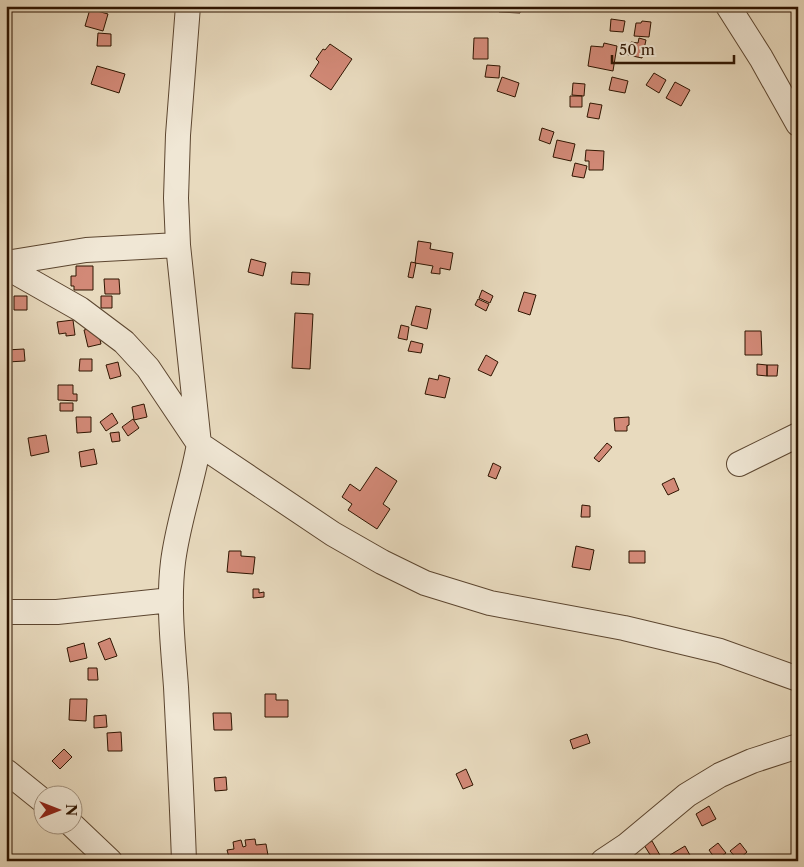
<svg xmlns="http://www.w3.org/2000/svg" width="804" height="867" viewBox="0 0 804 867" font-family="'Libre Caslon Text',serif">
<style>
.building{fill:#d28977;stroke:#2e1400}
.lines{fill:none;stroke-linecap:round;stroke-linejoin:round}
.minor-casing{stroke:#5c4630;stroke-width:26}
.minor{stroke:#f0e7d5;stroke-width:24}
</style>
<rect width="100%" height="100%" fill="#e8dabe"/>
<filter id="stains"><feTurbulence type="fractalNoise" baseFrequency=".004" numOctaves="4"/><feColorMatrix values="0 0 0 0 .2 0 0 0 0 .09 0 0 0 0 .02 0 0 0 .5 -.17"/></filter>
<radialGradient id="worn" r=".72"><stop offset=".6" stop-color="#630" stop-opacity="0"/><stop offset="1" stop-color="#630" stop-opacity=".3"/></radialGradient>
<!-- building -->
<path class="building" d="M499,6h22l-1,7 -21,-1z
M90,9l18,5 -5,17 -18,-5z
M611,19l14,2 -2,11 -13,-1z
M642,21l9,1 -2,15 -15,-1 2,-13h5z
M98,33l13,1v12h-14z
M474,38h14v21h-15z
M639,38l7,2 -4,18 -14,-3 3,-13 7,1z
M604,43l13,3 -4,25 -25,-5 3,-20 12,1z
M330,44l22,15 -21,31 -21,-14 9,-14 -3,-3 7,-10 2,1z
M487,65l13,1 -1,12 -14,-1z
M97,66l28,8 -6,19 -28,-9z
M654,73l12,7 -7,13 -13,-8z
M502,77l17,6 -4,14 -18,-6z
M612,77l16,4 -3,12 -16,-3z
M675,82l15,8 -9,16 -15,-8z
M573,83l12,1 -1,12 -12,-1z
M570,96h12v11h-12z
M590,103l12,2 -3,14 -12,-2z
M542,128l12,4 -4,12 -11,-4z
M557,140l18,4 -4,17 -18,-4z
M586,150l18,1 -1,19h-14v-9h-4z
M575,163l12,3 -3,12 -12,-2z
M418,241l13,2 -1,6 23,4 -3,17 -10,-2v6l-9,-1 2,-7 -18,-3z
M251,259l15,4 -3,13 -15,-4z
M411,262l5,1 -3,15 -5,-1z
M76,266h17v24h-19v-4h-3v-10h5z
M292,272l18,1 -1,12 -18,-1z
M104,279h15l1,15h-15z
M482,290l11,6 -3,7 -11,-5z
M524,292l12,3 -6,20 -12,-4z
M14,296h13v14h-13z
M101,296h11v12h-11z
M478,299l11,5 -3,7 -11,-6z
M416,306l15,3 -4,20 -16,-4z
M295,313l18,1 -3,55 -18,-1z
M73,320l2,15 -9,1v-3l-7,1 -2,-12z
M401,325l8,2 -2,13 -9,-2z
M97,327l4,17 -13,3 -4,-17z
M745,331h16l1,24h-17z
M411,341l12,3 -2,9 -13,-2z
M24,349l1,12 -18,1 -1,-12z
M486,355l12,7 -7,14 -13,-6z
M80,359h12v12h-13z
M118,362l3,14 -11,3 -4,-14z
M757,364l10,1v11l-10,-1z
M767,365h11l-1,11h-10z
M439,375l11,3 -5,20 -20,-4 4,-16 9,2z
M58,385h15v9h4v7l-19,-1z
M60,403h13v8h-13z
M144,404l3,13 -13,3 -2,-13z
M112,413l6,10 -12,8 -6,-9z
M76,417h15v15l-14,1z
M629,417v8l-2,1v5h-12l-1,-13z
M133,419l6,9 -11,8 -6,-9z
M119,432l1,9 -8,1 -2,-9z
M46,435l3,17 -18,4 -3,-18z
M607,443l5,4 -13,15 -5,-4z
M94,449l3,15 -16,3 -2,-15z
M493,463l8,4 -5,12 -8,-3z
M376,467l21,14 -14,23 7,5 -13,20 -29,-19 4,-6 -10,-7 8,-13 10,7z
M674,478l5,12 -11,5 -6,-11z
M582,505l8,1v11h-9z
M576,546l18,4 -4,20 -18,-3z
M229,551h12v5l14,1 -2,17 -26,-2z
M629,551h16v12h-16z
M253,589h6v4l5,-1v5l-11,1z
M110,638l7,18 -12,4 -7,-17z
M84,643l3,15 -17,4 -3,-14z
M88,668h9l1,12h-10z
M265,694h11v6h12v17h-23z
M70,699h17l-1,22 -17,-1z
M213,713h18l1,17h-18z
M106,715l1,12 -13,1v-12z
M121,732l1,19h-14l-1,-18z
M587,734l3,9 -17,6 -3,-9z
M64,749l8,8 -12,12 -8,-8z
M466,769l7,16 -10,4 -7,-15z
M226,777l1,13 -12,1 -1,-13z
M709,806l7,13 -14,7 -6,-12z
M255,839l1,6 10,-1 3,17h-39l-3,-11 7,-1 -1,-7 8,-2 2,7 3,-1 -1,-6z
M652,841l9,16 -7,4 -10,-16z
M718,843l8,10 -10,7 -7,-10z
M740,843l7,9 -9,8 -8,-9z
M685,846l6,11 -7,4h-11l-3,-6z"/>
<g class="lines">
<!-- minor casing -->
<g class="minor-casing">
<path id="minor" d="M728,6l33,52 37,66
M6,263l80,-13 92,-5
M6,267l74,42 44,33 24,26 51,76 134,90 49,28 43,21 65,20 134,25 96,23 78,28
M739,464l59,-29
M6,612h51l114,-12
M6,771l36,29
M71,824l39,37
M184,861c-2,-58 -5,-116 -8,-174 -3,-41 -8,-84 -3,-125 5,-40 19,-78 26,-118l-21,-199 -2,-47 2,-63 10,-129
M603,861l24,-16 60,-50 33,-20 32,-14 46,-15"/>
</g>
<!-- minor -->
<use href="#minor" class="minor"/>
</g>
<!-- margin -->
<rect width="804" height="867" fill="none" stroke="#e8dabe" stroke-width="25"/>
<rect x="8" y="8" width="789" height="852" fill="none" stroke="#2e1400" stroke-width="2.5"/>
<rect x="12" y="12" width="779" height="842" fill="none" stroke="#2e1400"/>
<!-- north arrow -->
<g transform="translate(58 810) rotate(90)"><circle r="24" fill="#f0e7d5" stroke="#a29380"/>
<path d="M0-4L9 19L0 12L-9 19Z" fill="#8f2418"/>
<text y="-8" font-size="14" font-weight="bold" text-anchor="middle" fill="#2e1400">N</text>
</g>
<!-- scale -->
<path d="M612 55v8h122v-8" fill="none" stroke="#2e1400" stroke-width="2.5"/>
<text x="619" y="55" font-size="15" fill="#2e1400" stroke="#f0e7d5" stroke-width="4" paint-order="stroke">50 m</text>
<rect width="100%" height="100%" filter="url(#stains)"/>
<rect width="100%" height="100%" fill="url(#worn)"/>
</svg>
